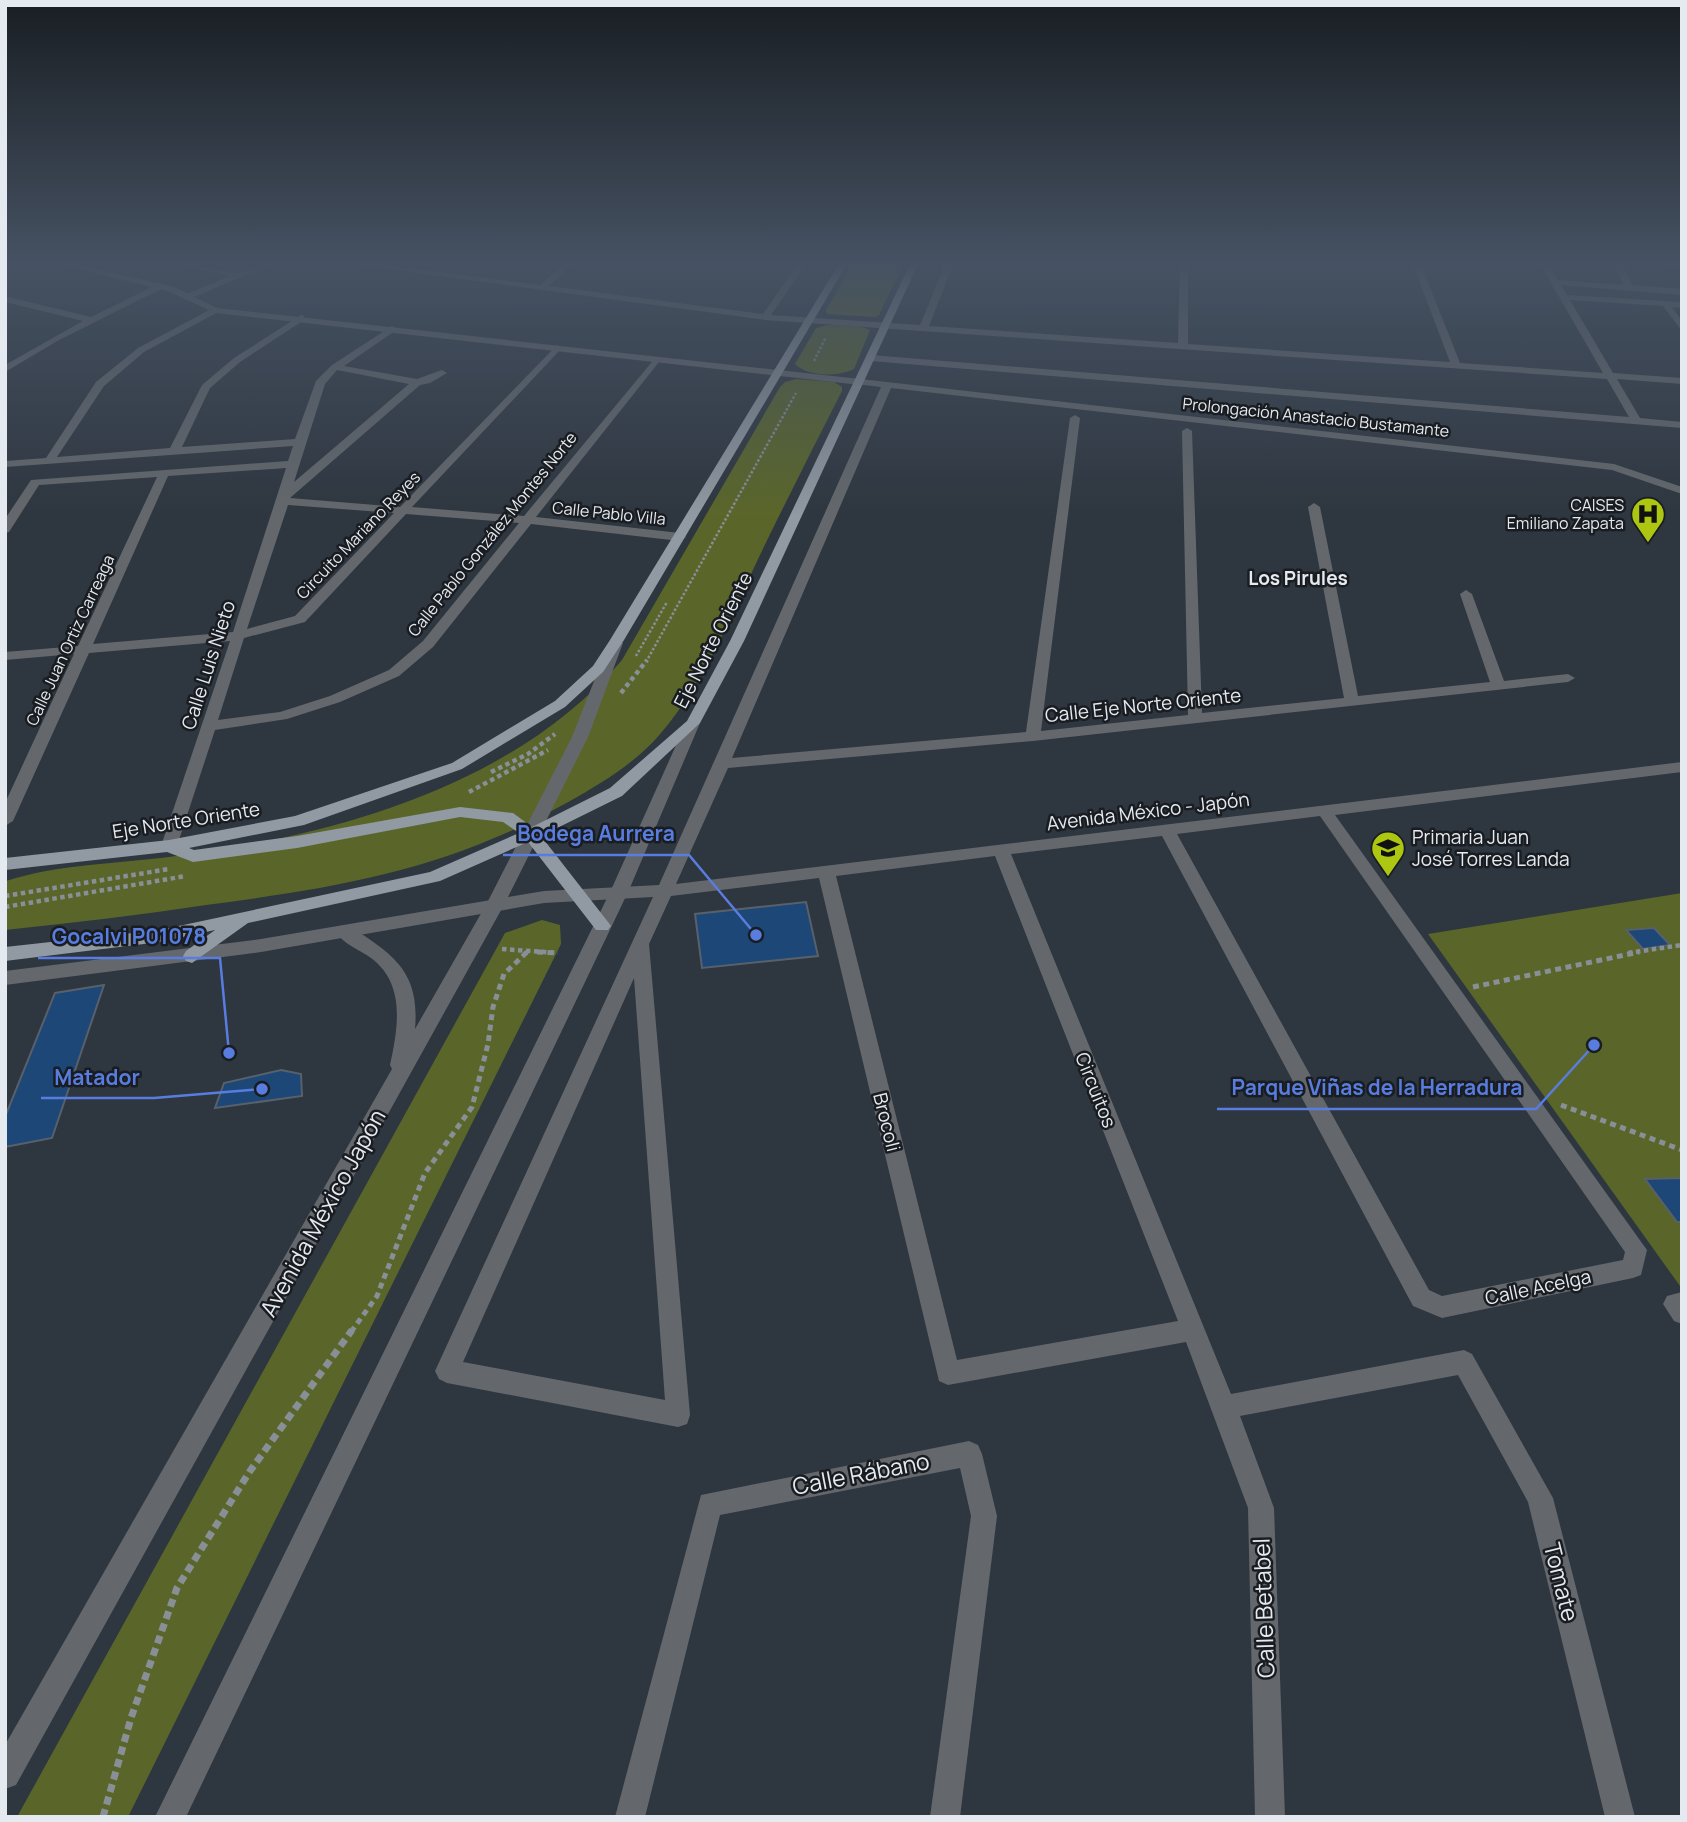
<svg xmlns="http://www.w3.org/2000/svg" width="1687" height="1822" viewBox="0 0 1687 1822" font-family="Manrope,sans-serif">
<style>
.green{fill:#5a6629}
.building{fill:#1c4777;stroke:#58606b;stroke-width:2}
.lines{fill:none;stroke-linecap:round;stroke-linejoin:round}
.path-far3{stroke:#888f97;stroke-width:2.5;stroke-dasharray:2.5 2;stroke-linecap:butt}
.path-far2{stroke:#888f97;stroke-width:4.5;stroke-dasharray:4.5 3.5;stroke-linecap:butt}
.path-far1{stroke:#888f97;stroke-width:5;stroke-dasharray:6 4.5;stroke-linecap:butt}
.path{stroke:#888f97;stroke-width:7;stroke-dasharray:8 5;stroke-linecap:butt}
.minor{fill:#64686c;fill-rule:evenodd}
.tertiary{fill:#64686c;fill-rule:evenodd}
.primary{fill:#9199a2;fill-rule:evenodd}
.labels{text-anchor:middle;stroke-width:5;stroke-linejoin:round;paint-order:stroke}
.far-street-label{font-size:16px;fill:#e5eaf0;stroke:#191d21}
.far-poi-label{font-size:16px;fill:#e5eaf0;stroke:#191d21;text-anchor:end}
.far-quarter-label{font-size:19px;font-weight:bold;fill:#e5eaf0;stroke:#191d21}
.street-label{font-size:19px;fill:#e5eaf0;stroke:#191d21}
.poi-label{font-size:19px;fill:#e5eaf0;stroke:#191d21;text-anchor:start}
.near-street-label{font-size:23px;fill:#e5eaf0;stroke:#191d21}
.leader{fill:none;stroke:#597ddf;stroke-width:2.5}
.callout-dot{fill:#597ddf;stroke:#191d21;stroke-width:2.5}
.callout-label{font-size:21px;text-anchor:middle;font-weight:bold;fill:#597ddf;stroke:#191d21;stroke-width:5;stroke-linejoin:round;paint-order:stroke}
</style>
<rect width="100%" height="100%" fill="#2e363f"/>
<!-- green -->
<path class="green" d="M854,262h50l-25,53 -4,2 -48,-3 -1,-4z
M827,325l32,1 11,4 -16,39c-16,8 -46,8 -59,-5l21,-36z
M796,379l38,3 8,5v4c-28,55 -56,110 -83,166 -28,59 -55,126 -98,176 -24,29 -59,50 -91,68 -123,69 -228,86 -364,104 -67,10 -134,18 -201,25l1,-49c53,-17 109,-17 163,-24 160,-20 344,-69 453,-197l158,-273 5,-5z
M1682,893v393h-2l-252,-352z
M542,920l18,5 1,19 -433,873h-111l488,-884z"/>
<!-- building -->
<path class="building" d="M806,902l12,54 -116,12 -7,-54z
M1654,928l16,17 -27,4 -17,-19z
M104,985l-52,153 -47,9v-30l50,-124z
M281,1070l20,4 1,22 -87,12 9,-25z
M1682,1178v44h-5l-32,-43z"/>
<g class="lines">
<!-- path-far3 -->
<path class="path-far3" d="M814,361l12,-24
M636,656l31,-54
M646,662l150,-269"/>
<!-- path-far2 -->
<path class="path-far2" d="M621,693l26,-33
M491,772l37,-18 27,-20
M469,792l79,-42
M5,896l164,-27
M5,907l181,-31
M502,949l56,4
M526,953l2,-2
M1628,953l54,-8"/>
<!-- path-far1 -->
<path class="path-far1" d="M537,952l21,1
M1473,987l166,-35
M1561,1105l121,45
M351,1332l26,-36 48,-123 47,-66 16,-63 5,-37 11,-33 23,-22"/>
<!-- path -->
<path class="path" d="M103,1817l28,-99 46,-130 73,-117 102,-141"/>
<!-- minor -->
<path class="minor" d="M171,262c21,0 52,12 67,11 14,-1 23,-11 38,-11l-89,38 -3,-1v-4l46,-19z
M337,262h26l177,23 25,-23h9l-25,24 214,28 36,-52h8l-36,53 149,10 26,-63h8l-25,64 249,17 2,-81h8v82l262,18 -38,-100h8l40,101 143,10 -64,-111h8l11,18 65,5 -9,-23h8l10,23 50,4v6l-121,-10 6,10 115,7v6l-10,-1 10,14v10l-19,-25 -93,-6 43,73 69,5v6l-65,-5 23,39 42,4v6l-811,-67 -5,-3 5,-3 758,62 -22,-38 -842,-59z
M1646,262h36v5l-32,-3z
M160,283l3,5 -104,52 -54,32v-7l78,-44 -78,-19v-6l86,21z
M215,307l3,1v4l-74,40 -40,34 -47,71 113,-9 32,-63 32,-27 67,-43 3,1v4l-64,42 -30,26 -28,59 113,-8 21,-58 16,-16 60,-39 5,3 -2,2 -51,35 73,13 25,-9 5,3 -17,10 -10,2 -130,113 110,9 157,-162 5,3 -2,2 -148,157 112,9 132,-159 3,1v4l-123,155 144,16 6,4 -6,4 -149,-17 -98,123 -34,29 -59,26 -53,17 -72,11 -38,116 -8,6 -8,-6 69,-205 -141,12 -76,168 -8,5v-23l69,-149 -69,6v-8l73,-6 79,-169 -118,8 -30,47 -4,1v-14l26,-39 257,-19 5,-15 -288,21v-6l41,-3 50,-76 42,-34zM337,370l72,14 -115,98 31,-98zM286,468l-53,164 -140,12 75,-168zM288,505l106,8 -99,103 -48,13zM406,514l113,9 -96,118 -34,29 -59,26 -50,16 -62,8 26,-82 61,-16z
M860,379l754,85 68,23v7l-70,-24 -721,-82 -159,370 294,-26 44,-314 5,-3 5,3 -39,313 147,-16 -6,-284 5,-3 5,3 10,282 142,-15 -36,-191 6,-4 6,4 38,189 132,-14 -30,-88 6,-4 6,4 32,87 64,-7 7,4 -7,4 -535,59 -305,27 -52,116 1006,-122v10l-347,43 312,435 -6,25 -8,3 -191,40 -29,-12 -251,-470 -151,18 220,540 233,-44 8,4 81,144 82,319h-30l-77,-315 -70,-127 -218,41 34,92 11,309h-30l-7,-309 -62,-166 -238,43 -9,-4 -120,-503 -148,18 -22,48 41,471 -3,9 -9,3 -231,-44 -8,-4 -4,-8 218,-474 -109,6 -283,49 -256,33v-14l256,-32 283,-48 115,-6 222,-498 -25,-3 -1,-2zM1320,816l305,436 -2,8 -181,36 -13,-6 -252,-456zM995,856l183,465 -221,39 -121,-484zM634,978l31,422 -202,-38z
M1682,1292v32l-8,-3 -11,-17 4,-8z
M969,1441l9,4 4,9 15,62 -37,301h-30l41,-301 -11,-48 -240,47 -75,302h-30l86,-322z"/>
<!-- tertiary -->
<path class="tertiary" d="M50,262h16l108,25 43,21 643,71 5,3 -5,3 -645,-72 -47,-22z
M616,639l7,4 -35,94 -83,166 -489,882 -11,4v-44l387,-676 -2,-4c8,-37 16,-81 -19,-107 -11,-8 -28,-14 -35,-26l3,-5h12c43,28 69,45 64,102l72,-126 85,-166 37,-94z
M693,719l7,4 -71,167 -443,927h-31l456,-927 75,-167z"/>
<!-- primary -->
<path class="primary" d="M840,262h8l-224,378 -21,32 -38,35 -103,62 -158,56 -115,23 5,2 103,-14 163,-29 53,6 19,14 78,-39 77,-67 43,-80 181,-379h8l-175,379 -44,82 -78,73 -81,40 67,86 3,4 -3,4h-12l-68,-88 -88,39 -192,42 -56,40 -6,-2 -3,-5 3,-5 29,-21 -55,12 -155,19v-14l155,-17 270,-58 89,-39 -16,-11 -43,-5 -163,31 -104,14 -26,-10 -162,18v-12l164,-18 126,-24 157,-53 103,-62 38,-35 17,-26z"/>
</g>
<!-- sky -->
<linearGradient id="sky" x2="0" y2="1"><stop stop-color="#191e23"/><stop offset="0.51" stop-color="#465263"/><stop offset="1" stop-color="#465263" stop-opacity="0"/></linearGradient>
<rect width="1687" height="517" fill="url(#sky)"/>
<!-- icons -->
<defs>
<g id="hospital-pin" transform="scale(1.75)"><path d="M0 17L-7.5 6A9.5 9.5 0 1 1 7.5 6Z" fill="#acc611" stroke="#191d21"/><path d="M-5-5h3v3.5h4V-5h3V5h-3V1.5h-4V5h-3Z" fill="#111"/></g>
<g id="school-pin" transform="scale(1.75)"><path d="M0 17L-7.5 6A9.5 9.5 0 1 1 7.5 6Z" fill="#acc611" stroke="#191d21"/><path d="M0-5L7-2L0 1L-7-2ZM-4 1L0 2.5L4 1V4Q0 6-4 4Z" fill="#111"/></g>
</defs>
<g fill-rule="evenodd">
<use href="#hospital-pin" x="1648" y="514"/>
<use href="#school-pin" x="1388" y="848"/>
</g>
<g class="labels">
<!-- far-street labels -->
<g class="far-street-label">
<text transform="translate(1316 417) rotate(6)" y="6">Prolongación Anastacio Bustamante</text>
<text transform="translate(609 513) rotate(6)" y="6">Calle Pablo Villa</text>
<text transform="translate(492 534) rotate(-51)" y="6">Calle Pablo González Montes Norte</text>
<text transform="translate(358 535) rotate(-46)" y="6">Circuito Mariano Reyes</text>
<text transform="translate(70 640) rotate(-65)" y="6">Calle Juan Ortiz Carreaga</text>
</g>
<!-- far-poi labels -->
<g class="far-poi-label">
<text x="1624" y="511">CAISES<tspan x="1624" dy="18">Emiliano Zapata</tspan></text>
</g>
<!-- far-quarter labels -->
<g class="far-quarter-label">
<text x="1298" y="585">Los Pirules</text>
</g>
<!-- street labels -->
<g class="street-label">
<text transform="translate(713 640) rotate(-63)" y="7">Eje Norte Oriente</text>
<text transform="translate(208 665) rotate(-72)" y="7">Calle Luis Nieto</text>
<text transform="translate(1143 705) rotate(-6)" y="7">Calle Eje Norte Oriente</text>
<text transform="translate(1148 811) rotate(-7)" y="7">Avenida México - Japón</text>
<text transform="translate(186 820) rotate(-9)" y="7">Eje Norte Oriente</text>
<text transform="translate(1096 1090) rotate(68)" y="7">Circuitos</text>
<text transform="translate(887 1122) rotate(76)" y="7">Brocoli</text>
<text transform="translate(1538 1287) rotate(-12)" y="7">Calle Acelga</text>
</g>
<!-- poi labels -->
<g class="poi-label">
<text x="1412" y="844">Primaria Juan<tspan x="1412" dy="22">José Torres Landa</tspan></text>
</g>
<!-- near-street labels -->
<g class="near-street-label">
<text transform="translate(323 1213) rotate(-61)" y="8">Avenida México Japón</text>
<text transform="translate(861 1474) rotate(-11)" y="8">Calle Rábano</text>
<text transform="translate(1561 1582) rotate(76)" y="8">Tomate</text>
<text transform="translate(1264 1608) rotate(-92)" y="8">Calle Betabel</text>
</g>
</g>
<!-- callouts -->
<path class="leader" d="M756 935L689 855H503M229 1053L220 958H38M262 1089L154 1098H41M1594 1045L1536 1109H1217"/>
<g class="callout-dot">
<circle cx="756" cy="935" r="7"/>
<circle cx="229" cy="1053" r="7"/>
<circle cx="262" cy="1089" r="7"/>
<circle cx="1594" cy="1045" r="7"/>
</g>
<g class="callout-label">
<text x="596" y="841">Bodega Aurrera</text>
<text x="129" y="944">Gocalvi P01078</text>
<text x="97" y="1085">Matador</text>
<text x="1377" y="1095">Parque Viñas de la Herradura</text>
</g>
<!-- border -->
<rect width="1687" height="1822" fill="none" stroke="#e5eaf0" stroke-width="14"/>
</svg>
